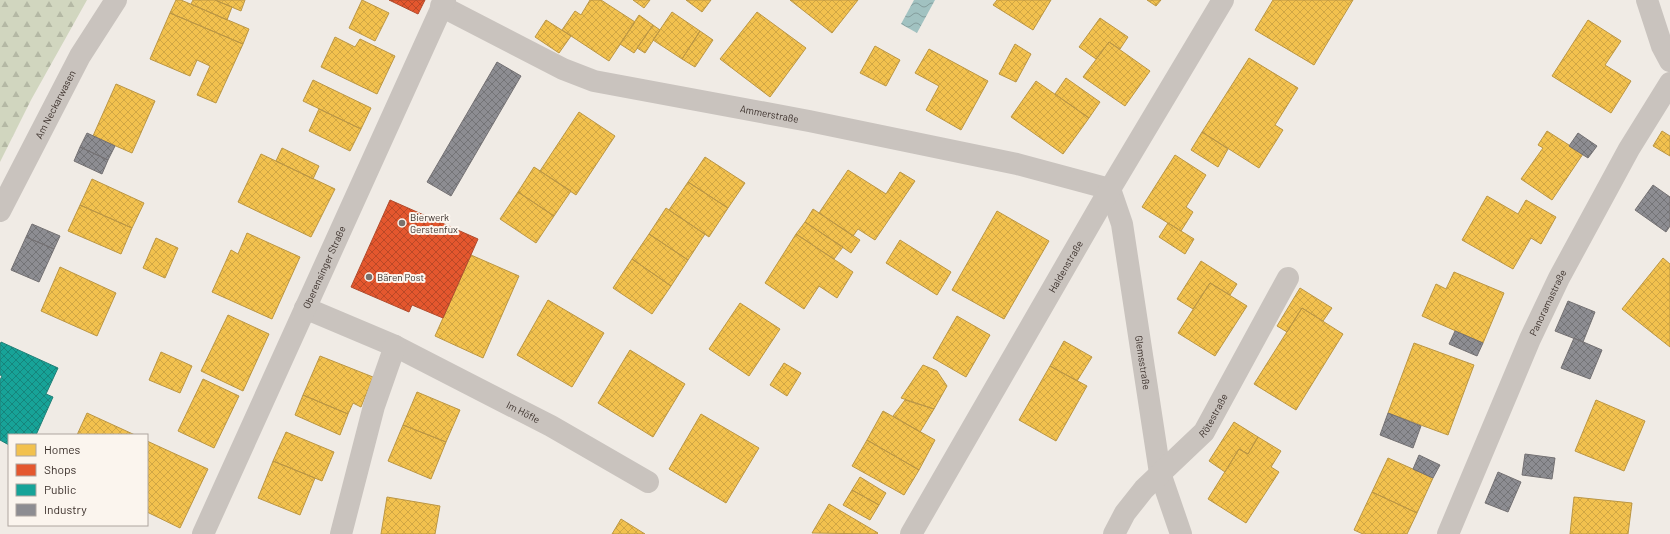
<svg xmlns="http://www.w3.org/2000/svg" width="1670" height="534" viewBox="0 0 1670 534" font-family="Barlow,sans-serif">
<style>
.forest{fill:url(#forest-firs)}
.water{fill:url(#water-waves)}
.homes{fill:url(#homes-cross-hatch);stroke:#bb9644}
.shops{fill:url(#shops-cross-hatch);stroke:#b14b2d}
.public{fill:url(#public-cross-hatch);stroke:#228077}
.industry{fill:url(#industry-cross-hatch);stroke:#747173}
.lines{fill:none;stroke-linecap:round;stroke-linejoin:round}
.minor{stroke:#c9c3be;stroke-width:22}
.tertiary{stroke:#c9c3be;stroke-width:22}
.poi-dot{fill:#7a716c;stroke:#fbf5ee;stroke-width:1.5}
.labels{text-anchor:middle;stroke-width:4;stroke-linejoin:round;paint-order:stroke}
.street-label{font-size:10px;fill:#3b302b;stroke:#fbf5ee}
.poi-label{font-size:10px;fill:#3b302b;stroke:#fbf5ee;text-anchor:start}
</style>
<defs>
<pattern id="forest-firs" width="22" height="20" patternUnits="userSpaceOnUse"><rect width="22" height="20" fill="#d1d6bf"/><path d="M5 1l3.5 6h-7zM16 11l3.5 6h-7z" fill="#b4b8a4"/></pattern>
<pattern id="water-waves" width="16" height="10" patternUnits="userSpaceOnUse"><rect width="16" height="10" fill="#a1c2c1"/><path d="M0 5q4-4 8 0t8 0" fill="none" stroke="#849e9d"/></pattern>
<pattern id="homes-cross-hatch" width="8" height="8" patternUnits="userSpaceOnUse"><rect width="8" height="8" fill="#f2c14e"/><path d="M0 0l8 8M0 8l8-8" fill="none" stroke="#d0a644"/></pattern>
<pattern id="shops-cross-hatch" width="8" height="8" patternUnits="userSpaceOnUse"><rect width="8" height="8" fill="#e4572e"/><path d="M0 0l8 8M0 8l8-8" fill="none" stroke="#ba4827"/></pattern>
<pattern id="public-cross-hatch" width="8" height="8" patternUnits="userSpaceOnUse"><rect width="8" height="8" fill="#17a398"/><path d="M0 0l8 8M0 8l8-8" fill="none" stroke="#16857c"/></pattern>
<pattern id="industry-cross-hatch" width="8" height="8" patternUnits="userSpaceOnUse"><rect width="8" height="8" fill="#8d8d92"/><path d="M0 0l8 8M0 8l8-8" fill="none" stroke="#747477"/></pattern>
</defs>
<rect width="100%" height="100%" fill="#f0ebe5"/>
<!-- forest -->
<path class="forest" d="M0,0h87l-56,100 -31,62z"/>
<!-- water -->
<path class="water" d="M914,0h21l-18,33 -16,-9z"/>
<!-- homes -->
<path class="homes" d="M176,0h5l68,29 -6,15 -73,-31z
M193,0h22l17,7 -5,13 -36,-16z
M215,0h30l-4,11z
M362,0l27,13 -14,28 -26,-13z
M590,0h11l34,22 -26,39 -47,-31 13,-19 6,4z
M633,0h17l-6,8z
M686,0h25l-9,12z
M790,0h68l-26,33z
M997,0h54l-18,30 -40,-25z
M1147,0h14l-5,6z
M1273,0h80l-39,65 -59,-35z
M672,12l28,19 -18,28 -29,-19z
M757,12l49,36 -36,49 -50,-38z
M170,13l73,31 -27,59 -19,-8 13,-29 -13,-6 -7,16 -40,-17z
M639,15l14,10 -19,28 -14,-9z
M1100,18l28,19 -8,12 -11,-7 -13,17 -17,-12z
M546,20l25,16 -12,17 -24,-16z
M1588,20l33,21 -16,24 26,16 -20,32 -59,-37z
M653,25l7,5 -15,23 -8,-5z
M700,31l13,9 -18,27 -13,-8z
M335,37l20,10 5,-8 35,17 -18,38 -56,-27z
M1109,42l41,29 -25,35 -42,-29z
M1015,44l16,10 -15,28 -17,-8z
M875,46l25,14 -14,26 -26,-13z
M929,49l59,32 -27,49 -35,-20 13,-24 -24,-13z
M1249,58l49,30 -23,37 8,5 -24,38 -57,-36z
M1066,78l34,24 -11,16 -34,-24z
M313,80l58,28 -10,21 -58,-28z
M1036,81l53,37 -26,36 -52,-37z
M116,84l39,17 -23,52 -39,-17z
M319,109l42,20 -11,22 -41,-20z
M579,112l36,24 -39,59 -36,-24z
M1547,131l36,23 -31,46 -31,-21 22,-31 -5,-3z
M1662,131l8,5v20l-17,-10z
M1202,132l26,17 -10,18 -27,-17z
M282,148l37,18 -6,13 -37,-18z
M261,154l74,35 -24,48 -73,-35z
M1175,155l31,20 -20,32 7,5 -12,19 -39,-24z
M705,157l40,26 -17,25 -40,-26z
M534,167l37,24 -17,25 -36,-24z
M848,170l38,24 14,-22 15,9 -40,59 -17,-11 -5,7 -34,-23z
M92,179l52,24 -12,25 -52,-23z
M688,182l40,26 -19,29 -40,-27z
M518,192l36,24 -18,27 -36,-24z
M1487,196l31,18 8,-14 30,17 -15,27 -10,-6 -18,31 -51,-29z
M80,205l52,23 -11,26 -53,-23z
M666,208l39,26 -17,26 -39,-26z
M813,209l47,31 -9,13 -46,-31z
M997,211l52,30 -45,78 -52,-29z
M805,222l38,25 -9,12 -38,-25z
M1168,223l26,16 -9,15 -26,-17z
M247,233l53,24 -28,62 -60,-27 19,-42 7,4z
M649,234l39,26 -17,26 -39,-27z
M796,234l57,38 -16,26 -18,-12 -15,23 -39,-26z
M156,238l22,10 -13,30 -22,-10z
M900,240l51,32 -14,23 -51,-32z
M471,255l48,21 -36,82 -48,-22z
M1663,258l7,6v83l-48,-38z
M632,259l39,27 -19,28 -39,-26z
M1201,261l36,23 -7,11 -20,-12 -17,26 -16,-10z
M60,267l56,26 -19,43 -56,-25z
M1454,272l50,21 -21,50 -61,-27 14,-32 10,5z
M1210,283l37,23 -32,50 -37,-23z
M1300,288l32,20 -9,13 -21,-13 -15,24 -10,-6z
M548,300l56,33 -32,54 -55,-32z
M740,303l40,26 -31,47 -40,-27z
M1302,308l41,26 -47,76 -42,-26z
M228,315l41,19 -26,57 -42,-20z
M957,316l33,19 -24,42 -33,-19z
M1064,341l28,16 -15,24 -27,-15z
M1414,343l60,22 -26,70 -60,-22z
M630,350l55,34 -32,53 -55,-34z
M161,352l31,14 -12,27 -31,-13z
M320,356l53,21 -12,30 -8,-4 -5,11 -45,-19z
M784,363l17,10 -14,23 -17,-11z
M923,365l14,6 10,15 -13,23 -33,-11z
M1050,366l37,20 -31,55 -37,-21z
M203,379l36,17 -25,52 -36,-17z
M417,392l43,18 -14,32 -43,-17z
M303,395l45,19 -8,21 -45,-20z
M905,400l29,9 -14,23 -27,-16z
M1596,400l49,21 -21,50 -49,-20z
M883,411l52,29 -16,30 -52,-30z
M87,413l48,22h-58z
M701,414l58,34 -33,55 -57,-34z
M1234,422l24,15 -10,17 -9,-5 -14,23 -16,-11z
M403,425l43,17 -15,37 -43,-18z
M286,432l48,20 -12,29 -49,-20z
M1258,437l23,14 -10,16 8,5 -33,51 -38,-24 31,-50 9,5z
M867,440l52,30 -15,25 -52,-29z
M147,441l61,28 -28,59 -33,-16z
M1388,458l45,20 -16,35 -45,-21z
M273,461l42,17 -15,37 -42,-17z
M860,477l26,16 -7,12 -27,-15z
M852,490l27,15 -9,15 -27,-15z
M1372,492l45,21 -10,21h-44l-9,-4z
M387,497l53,9 -5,28h-54z
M1574,497l58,6 -4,31h-58z
M829,504l49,29 -1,1 -65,-1z
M621,519l24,15h-33z"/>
<!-- shops -->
<path class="shops" d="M389,0h36l-7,14z
M390,200l88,39 -35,79 -31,-13 -3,7 -58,-25z"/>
<!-- public -->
<path class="public" d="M1,342l57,26 -12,26 7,3 -17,38 -5,-2 -1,2h-21v10l-9,-5v-60l2,-4 -2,-1v-30z"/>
<!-- industry -->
<path class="industry" d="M497,62l24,14 -70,120 -24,-14z
M87,133l28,13 -7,14 -28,-13z
M1578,133l19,13 -9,12 -19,-12z
M80,147l28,13 -6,14 -28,-13z
M1653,185l17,12v29l-4,6 -31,-22z
M32,224l28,12 -6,13 -28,-12z
M26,237l28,12 -15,33 -28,-12z
M1568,301l27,11 -12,30 -28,-11z
M1455,331l28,12 -6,13 -28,-12z
M1574,338l28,12 -12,29 -29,-11z
M1388,413l33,13 -8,22 -33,-13z
M1525,454l30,4 -3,21 -30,-4z
M1419,455l21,10 -7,13 -20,-9z
M1498,472l23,10 -13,30 -23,-9z"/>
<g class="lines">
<!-- minor -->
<g class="minor">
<path d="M1647,0l15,46 8,15"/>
<path id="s1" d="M441,6l122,63 31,12 215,40 208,43 93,25 12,35 38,249 21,61"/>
<path id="s2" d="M0,211l80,-155 36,-56"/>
<path id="s3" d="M305,308l90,38 70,36 86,44 97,56"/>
<path d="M341,534l33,-128 21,-60"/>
<path id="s4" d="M911,534l199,-345 113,-189"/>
<path id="s5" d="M1114,534l11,-21 19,-24 60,-57 84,-154"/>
<path id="s6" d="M1448,534l82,-195 29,-61 70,-129 41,-66"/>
</g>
<!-- tertiary -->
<path class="tertiary" id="s7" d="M203,534l242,-534"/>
</g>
<!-- markers -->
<g class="poi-dot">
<circle cx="402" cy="223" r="4"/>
<circle cx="369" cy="277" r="4"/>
</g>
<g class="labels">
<!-- street labels -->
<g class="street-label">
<text dy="4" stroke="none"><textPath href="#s2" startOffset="120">Am Neckarwasen</textPath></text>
<text dy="4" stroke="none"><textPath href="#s1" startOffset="349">Ammerstraße</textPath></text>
<text dy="4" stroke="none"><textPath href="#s7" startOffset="293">Oberensinger Straße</textPath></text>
<text dy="4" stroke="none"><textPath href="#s4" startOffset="309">Haldenstraße</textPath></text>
<text dy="4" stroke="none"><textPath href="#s6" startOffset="252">Panoramastraße</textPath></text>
<text dy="4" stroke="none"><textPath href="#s1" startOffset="875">Glemsstraße</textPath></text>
<text dy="4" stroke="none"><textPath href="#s3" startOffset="242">Im Höfle</textPath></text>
<text dy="4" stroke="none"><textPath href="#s5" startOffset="156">Rötestraße</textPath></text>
</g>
<!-- poi labels -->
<g class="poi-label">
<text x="410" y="221">Bierwerk<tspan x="410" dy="12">Gerstenfux</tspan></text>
<text x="377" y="281">Bären Post</text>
</g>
</g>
<!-- legend -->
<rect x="8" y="434" width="140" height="92" fill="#fbf5ee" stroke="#aea6a0"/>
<rect x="16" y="444" width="20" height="12" fill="#f2c14e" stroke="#aea6a0"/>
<text x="44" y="454" font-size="12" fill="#3b302b">Homes</text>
<rect x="16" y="464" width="20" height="12" fill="#e4572e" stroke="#aea6a0"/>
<text x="44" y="474" font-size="12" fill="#3b302b">Shops</text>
<rect x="16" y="484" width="20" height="12" fill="#17a398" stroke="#aea6a0"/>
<text x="44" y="494" font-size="12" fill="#3b302b">Public</text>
<rect x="16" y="504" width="20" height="12" fill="#8d8d92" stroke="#aea6a0"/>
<text x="44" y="514" font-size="12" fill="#3b302b">Industry</text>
</svg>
